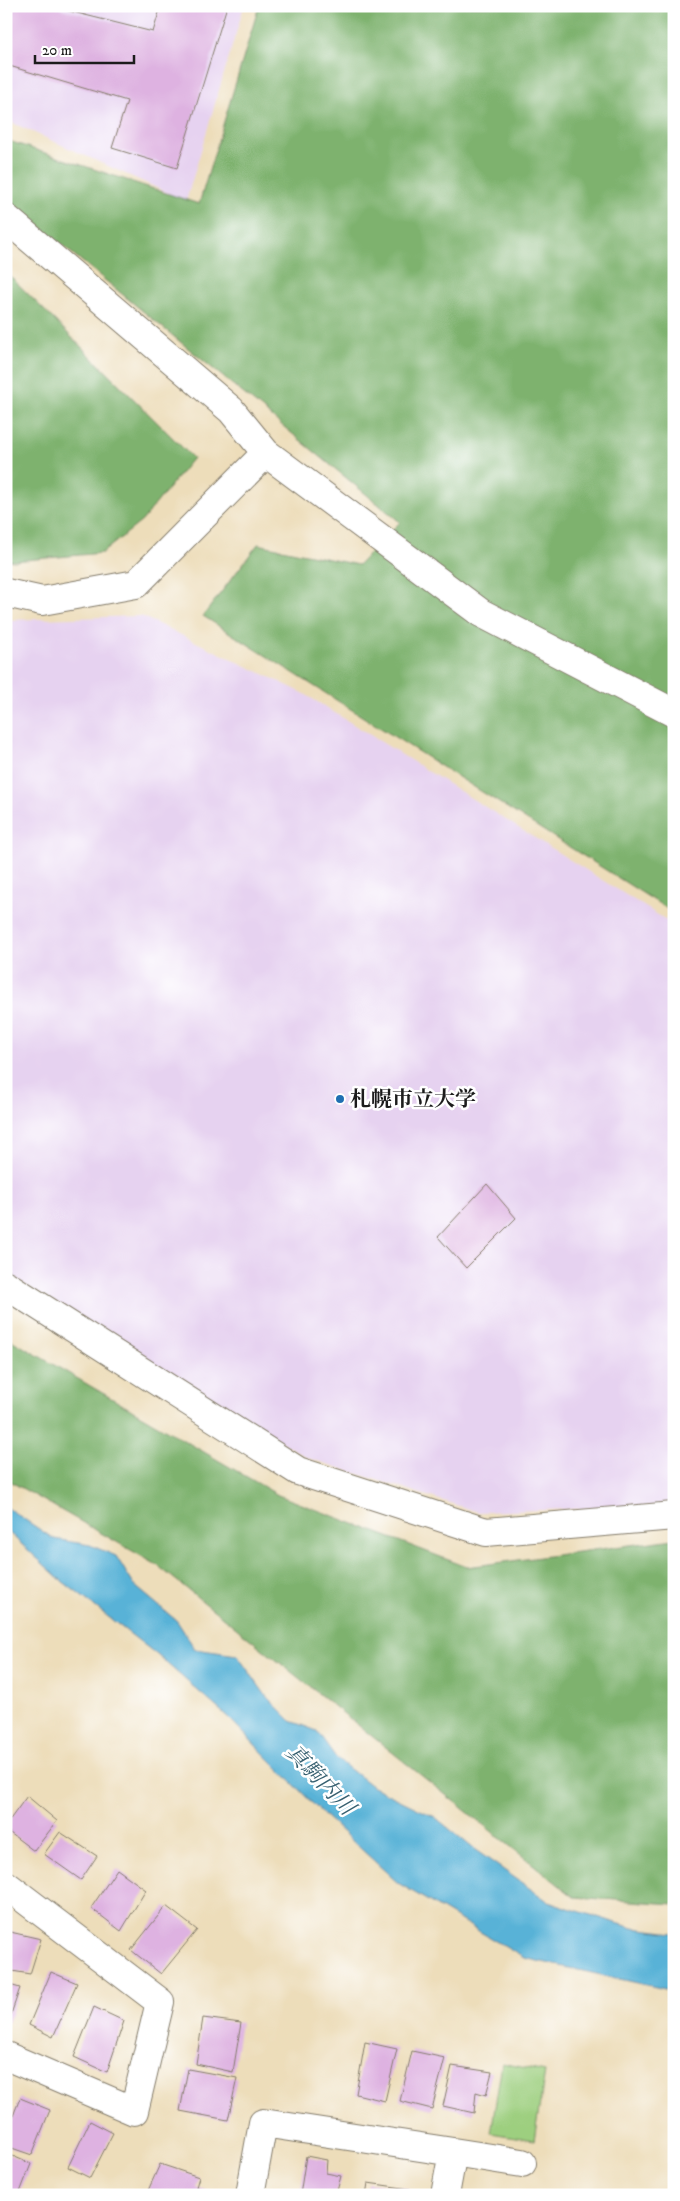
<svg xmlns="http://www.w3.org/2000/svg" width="680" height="2201" viewBox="0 0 680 2201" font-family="'IM FELL DW Pica','Noto Serif JP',serif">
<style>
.built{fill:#e6d2f0}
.green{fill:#9dcf7f;stroke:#5c764e}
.forest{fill:#7eb26e;stroke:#4d6745}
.water{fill:#59b2d7;stroke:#3a677a}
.building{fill:#deb2e1}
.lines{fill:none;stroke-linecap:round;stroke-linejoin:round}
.street-casing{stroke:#847c6b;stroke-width:30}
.street{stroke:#fff;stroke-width:28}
.poi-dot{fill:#1f6fb2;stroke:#fff;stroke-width:2}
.labels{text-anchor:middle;stroke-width:5;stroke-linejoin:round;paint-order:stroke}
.poi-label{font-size:21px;font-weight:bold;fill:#1c1c1c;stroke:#fff;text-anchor:start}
.water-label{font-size:22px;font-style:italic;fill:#376070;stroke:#fff}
</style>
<rect width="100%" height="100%" fill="#fff"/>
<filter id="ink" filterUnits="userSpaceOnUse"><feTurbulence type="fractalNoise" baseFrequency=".02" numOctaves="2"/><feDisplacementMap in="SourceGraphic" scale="10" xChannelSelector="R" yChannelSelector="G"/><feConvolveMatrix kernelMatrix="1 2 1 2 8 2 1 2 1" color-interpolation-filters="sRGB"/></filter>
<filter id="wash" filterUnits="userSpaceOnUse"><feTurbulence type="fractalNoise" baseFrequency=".0096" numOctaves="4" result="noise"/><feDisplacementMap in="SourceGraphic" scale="20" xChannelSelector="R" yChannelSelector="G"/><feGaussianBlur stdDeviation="1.12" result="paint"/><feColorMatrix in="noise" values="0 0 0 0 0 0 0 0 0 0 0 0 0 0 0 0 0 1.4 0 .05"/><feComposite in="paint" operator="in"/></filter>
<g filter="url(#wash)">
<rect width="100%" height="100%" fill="#edddba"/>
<!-- built -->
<path class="built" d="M6,6h238l-58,195 -180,-81z
M141,616l162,77 371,232v564l-5,17 -191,6 -170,-54 -302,-184v-654z"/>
<!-- green -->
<path class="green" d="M502,2063l43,9 -11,68 -43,-7z"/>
<!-- forest -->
<path class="forest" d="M259,6h415v907l-471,-297 55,-72 100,21 42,-43 -394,-323v-59l193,64z
M6,272l187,186 -51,63 -40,32 -88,8 -8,-1z
M6,1337l272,158 189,72 207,-28v365l-100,-7 -417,-332 -151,-86z"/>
<!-- water -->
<path class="water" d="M6,1507l48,32 36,6 26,11 18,29 43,36 18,28 42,6 30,42 24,24 26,10 20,28 36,28 62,30 39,32 75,53 84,26 41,5v55l-9,1 -141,-31 -126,-75 -76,-70 -93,-95 -73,-64 -94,-73 -56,-51z"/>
<g id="blocks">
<!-- building -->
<path class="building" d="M6,6h43l104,26 8,-26h66l-50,162 -65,-20 15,-47 -121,-36z
M487,1184l29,34 -50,50 -28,-31z
M27,1796l30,25 -23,30 -28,-21v-5z
M60,1832l37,24 -16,24 -37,-26z
M117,1869l29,21 -25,41 -30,-23z
M166,1906l31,24 -36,44 -30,-24z
M6,1931l35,8 -11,35 -24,-4z
M51,1972l26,11 -24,54 -24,-12z
M6,1984l14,4 -12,35 -2,-1z
M94,2007l30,14 -17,51 -33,-15z
M203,2018l38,5 -8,49 -37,-8z
M365,2042l32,7 -12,52 -29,-7z
M412,2051l33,7 -13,51 -32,-8z
M452,2066l40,6 -6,23 -10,-3 -2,21 -31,-7z
M188,2069l49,9 -9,42 -48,-9z
M20,2098l30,12 -18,45 -26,-9v-12z
M90,2121l23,12 -23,45 -22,-11z
M6,2153l25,11 -12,31h-13z
M306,2156l21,4 -1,13 15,3 -5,19h-36z
M160,2164l39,13 -3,10 11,4 -2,4h-59z
M368,2183l42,6 -1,6h-43z"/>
</g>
</g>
<g filter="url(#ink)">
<use href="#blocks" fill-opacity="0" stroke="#847c6b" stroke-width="1"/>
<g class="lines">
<!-- street casing -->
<g class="street-casing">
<path id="street" d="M6,218l225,192 35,43 215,160 193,100
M6,593l36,8 94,-17 130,-131
M6,1285l292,186 188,61 188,-16
M6,1885l154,117 -26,109 -128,-55
M453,2152l69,11
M250,2195l13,-72 190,29 -8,43"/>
</g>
<!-- street -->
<use href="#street" class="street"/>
</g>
</g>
<!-- markers -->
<circle class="poi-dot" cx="340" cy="1099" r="5"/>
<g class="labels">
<!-- poi labels -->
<g class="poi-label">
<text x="350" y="1106">札幌市立大学</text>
</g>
<!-- water labels -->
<g class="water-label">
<text transform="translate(321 1779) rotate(46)" y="8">真駒内川</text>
</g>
</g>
<!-- margin -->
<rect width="680" height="2201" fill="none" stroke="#fff" stroke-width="25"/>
<!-- scale -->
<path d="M35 55v8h99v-8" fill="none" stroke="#1c1c1c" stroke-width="2.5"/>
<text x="42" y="55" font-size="15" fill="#1c1c1c" stroke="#ffffff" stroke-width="4" paint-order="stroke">20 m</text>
</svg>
